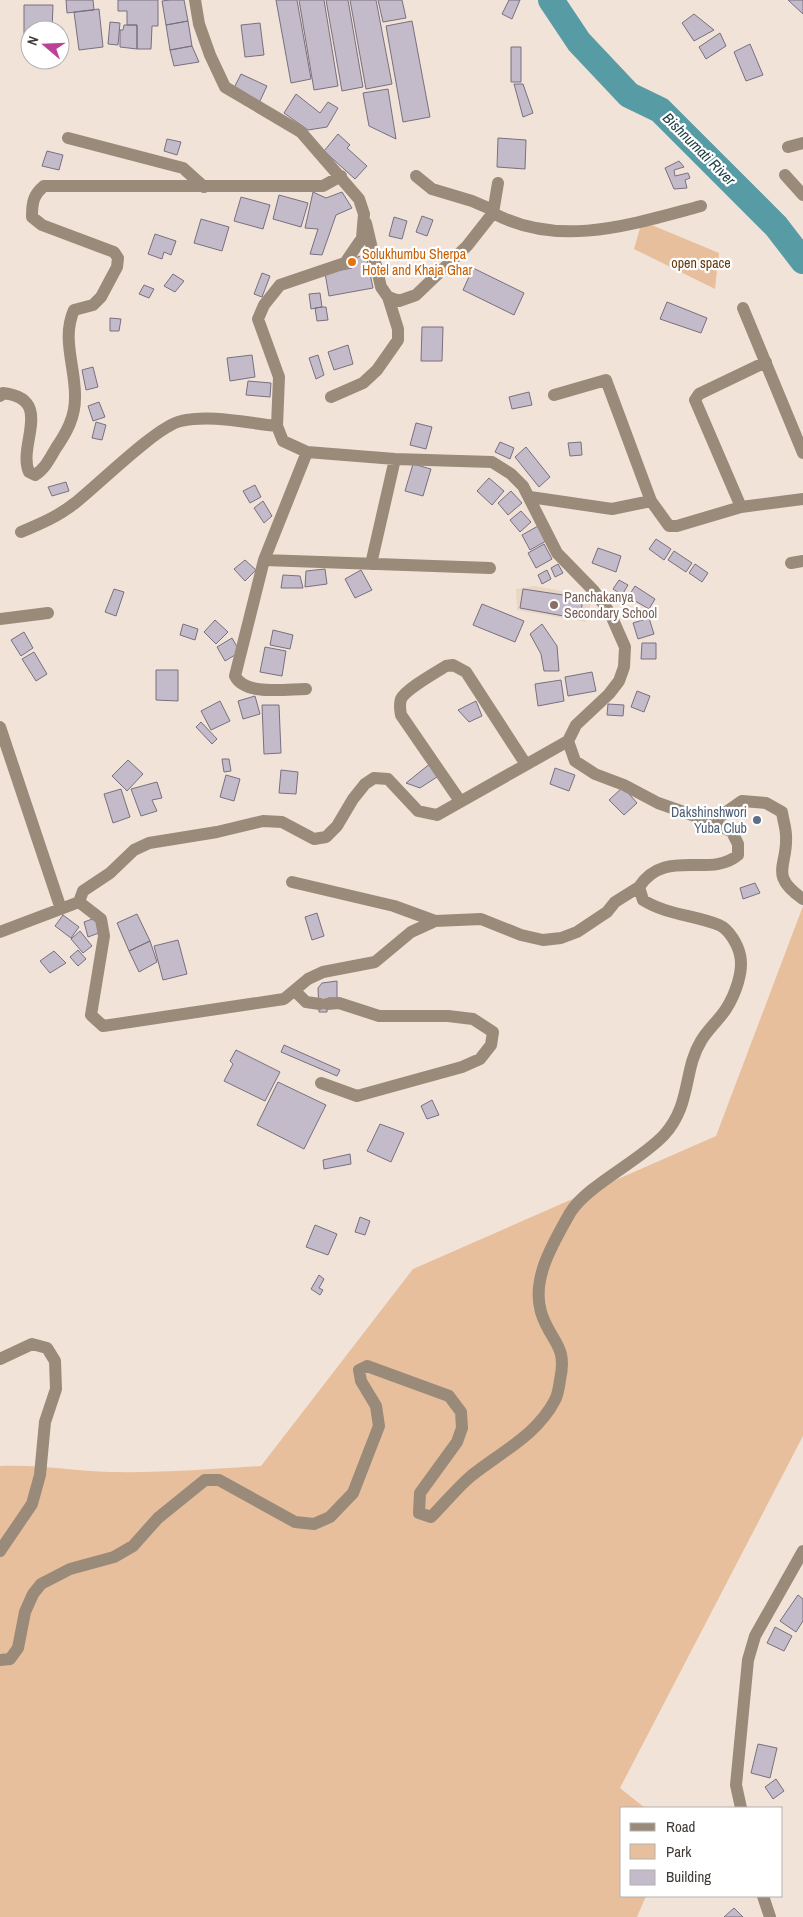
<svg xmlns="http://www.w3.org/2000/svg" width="803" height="1917" viewBox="0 0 803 1917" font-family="'Archivo Narrow',sans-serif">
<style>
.built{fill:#ead6c5}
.green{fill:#e8bf9c}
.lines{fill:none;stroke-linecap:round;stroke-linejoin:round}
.river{stroke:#579ba4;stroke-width:26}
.building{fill:#c4bbca;stroke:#78707e}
.minor{stroke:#9a8a79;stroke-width:12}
.food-dot{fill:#e8710a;stroke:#fff;stroke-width:2}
.education-dot{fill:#8d6e63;stroke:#fff;stroke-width:2}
.service-dot{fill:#5c6f8a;stroke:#fff;stroke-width:2}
.labels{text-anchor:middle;stroke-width:4.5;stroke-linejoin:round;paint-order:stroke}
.food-label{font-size:14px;fill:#c56008;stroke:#fff;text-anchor:start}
.park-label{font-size:14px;fill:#623a0e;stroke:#fff}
.education-label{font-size:14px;fill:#785e54;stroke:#fff;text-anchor:start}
.service-label{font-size:14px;fill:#4e5e75;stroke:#fff;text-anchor:end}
.water-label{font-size:15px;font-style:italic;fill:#193b40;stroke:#fff}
</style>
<rect width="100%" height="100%" fill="#f2e3d8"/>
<!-- built -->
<path class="built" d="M534,586l24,4 34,10 -6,22 -69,-12 -1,-21z"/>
<!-- green -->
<path class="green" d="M642,221l77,32 -4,36 -81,-40z
M803,906v530l-183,352 25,20h-23v88h24l-9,21h-637v-451c37,-2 74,5 111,6 50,1 100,-3 150,-6l152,-197 303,-133z"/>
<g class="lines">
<!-- river -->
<path class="river" d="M551,0l28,42 50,53 31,15 116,116 27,35"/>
</g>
<!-- building -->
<path class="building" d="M66,0h27l1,10 -27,3z
M118,0h40v26h-6l-1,23h-14v-24h-10v-14h-9z
M170,0h14l4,21 -22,4 -4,-24z
M276,0h21l14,79 -20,4z
M299,0h25l14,86 -24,4z
M326,0h22l15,87 -21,4z
M350,0h26l16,84 -26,5z
M378,0h24l4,18 -23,4z
M509,0h11l-8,19 -10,-5z
M788,0h15v14z
M24,5h29l-1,25h-22v6h-6z
M99,9l4,38 -24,3 -5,-38z
M694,14l20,16 -20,11 -12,-18z
M188,21l4,25 -22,4 -4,-25z
M412,21l18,96 -27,5 -17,-96z
M110,22l10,1 -2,22 -10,-1z
M260,23l4,32 -19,2 -4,-32z
M124,25h13v24l-17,-2v-17h3z
M720,33l6,13 -20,13 -7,-12z
M750,44l13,31 -17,6 -12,-29z
M192,46l7,16 -25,4 -4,-16z
M511,47h10v35h-10z
M241,74l26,12 -8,17 -26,-13z
M514,84h9l10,29 -10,4z
M388,89l8,50 -27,-13 -6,-33z
M296,94l24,19 8,-11 10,6 -11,19 -19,3 -24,-17z
M338,134l12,11 -3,3 20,18 -12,13 -31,-28z
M498,138l28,2 -1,29 -28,-2z
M167,139l14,3 -4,13 -13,-4z
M47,151l16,4 -4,15 -17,-4z
M679,161l5,6 -10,3 1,6 13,-3 2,5 -5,2 2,8 -13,1 -9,-21z
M313,192l13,6 16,-6 10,16 -16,7 -14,40 -12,-1 8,-25 -13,-1z
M279,195l29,8 -7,24 -28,-8z
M241,197l29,8 -7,24 -29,-8z
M422,216l11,4 -6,16 -11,-4z
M394,217l13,4 -5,18 -13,-3z
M201,219l28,8 -7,24 -28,-8z
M155,234l21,7 -5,14 -7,-3 -2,7 -14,-5z
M366,254l7,34 -44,8 -4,-23 27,-5 4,-5 -1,-5z
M473,268l51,25 -10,22 -51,-25z
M262,273l8,3 -8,21 -8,-3z
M173,274l11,7 -9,11 -11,-6z
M144,285l10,4 -5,9 -10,-4z
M320,293l2,14 -11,2 -2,-15z
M667,302l40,16 -6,15 -41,-14z
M322,307h4l2,13 -11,1 -2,-13z
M110,318l11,1 -2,12h-9z
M422,327h21l-1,34h-21z
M348,345l5,19 -19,6 -6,-18z
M252,355l3,22 -25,4 -3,-23z
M318,355l6,20 -8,4 -7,-21z
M93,367l5,20 -12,3 -4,-20z
M248,381l23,2 -1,14 -24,-2z
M529,392l3,13 -20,4 -3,-12z
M99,402l6,15 -12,4 -5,-15z
M96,422l10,3 -4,15 -10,-2z
M416,423l16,4 -6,22 -16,-4z
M500,442l14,6 -4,11 -15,-7z
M581,442l1,13 -12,1 -2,-13z
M526,447l24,30 -11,10 -24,-30z
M413,464l18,5 -8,27 -18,-5z
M489,478l15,13 -12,14 -15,-14z
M66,482l3,9 -17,5 -4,-9z
M255,485l6,12 -11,6 -7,-12z
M511,491l11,12 -14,12 -10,-12z
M263,501l9,15 -8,7 -10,-15z
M521,511l10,11 -11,10 -10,-12z
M538,526l8,15 -16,9 -8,-15z
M656,539l15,10 -7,11 -15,-11z
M544,544l8,15 -16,9 -8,-15z
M598,548l23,8 -5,16 -24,-9z
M674,551l18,12 -6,9 -18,-12z
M245,560l11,10 -11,11 -11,-12z
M558,564l5,9 -8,4 -4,-9z
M695,564l13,9 -6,9 -13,-9z
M325,569l2,15 -22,3 1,-16z
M361,570l11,20 -17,8 -10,-19z
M547,570l4,9 -9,5 -4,-9z
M283,575l17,1 3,12h-22z
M619,580l9,5 -6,10 -9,-6z
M635,586l20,13 -6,10 -21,-12z
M114,589l10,3 -8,24 -11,-4z
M523,589l60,9 -3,21 -60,-11z
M482,604l42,17 -9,21 -42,-17z
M649,618l5,16 -16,5 -5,-16z
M215,620l13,12 -12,12 -12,-12z
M183,624l15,5 -3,11 -15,-5z
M542,624l15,22 2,25h-15l-3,-17 -11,-20z
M273,630l20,5 -3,14 -20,-4z
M24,632l9,16 -12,8 -10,-16z
M232,638l8,14 -15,9 -8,-14z
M642,643h14v16h-15z
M265,647l21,4 -4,25 -22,-4z
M34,652l13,22 -11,7 -14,-22z
M156,670h22v31l-22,-1z
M592,672l4,19 -28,5 -3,-19z
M561,680l3,21 -26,5 -3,-22z
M637,691l13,5 -6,16 -13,-5z
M255,696l5,18 -17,5 -5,-18z
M220,701l10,20 -19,9 -10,-19z
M476,701l6,15 -13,6 -11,-12z
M608,704l16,1 -1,11 -16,-1z
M262,705h17l2,48 -17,1z
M201,722l16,17 -5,5 -16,-17z
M222,759h7l2,12 -7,1z
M128,760l15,14 -16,17 -15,-15z
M431,763l9,12 -20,13 -14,-5z
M555,768l20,7 -6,16 -19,-7z
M281,770l17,2 -2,22 -17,-1z
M226,775l14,4 -6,22 -14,-4z
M157,782l5,16 -10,2 5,11 -16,5 -10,-27z
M623,787l14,16 -13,12 -15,-15z
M121,789l9,28 -17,6 -9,-29z
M755,883l5,10 -17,6 -3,-11z
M317,913l7,23 -12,4 -7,-23z
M137,914l13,27 -21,10 -12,-28z
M63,915l16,12 -8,11 -16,-12z
M95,918l4,15 -11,4 -4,-15z
M80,931l12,15 -9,7 -12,-14z
M178,940l9,34 -24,6 -9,-34z
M150,941l7,21 -18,10 -10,-21z
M78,950l8,9 -8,7 -8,-9z
M54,951l12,12 -16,10 -10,-12z
M337,981v17h-9l-1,14h-8l-1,-24 4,-5z
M284,1045l56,25 -3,6 -56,-24z
M236,1050l44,22 -15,29 -41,-20 9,-17 -3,-3z
M278,1082l48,23 -22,44 -47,-24z
M432,1100l7,15 -12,4 -6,-13z
M380,1124l24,9 -13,29 -24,-11z
M350,1154l1,10 -27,5 -1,-9z
M360,1217l10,4 -5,14 -10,-3z
M315,1225l22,9 -9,21 -22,-8z
M319,1275l5,4 -5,9 4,2 -3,5 -9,-6z
M798,1595l5,4v22l-7,11 -16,-11z
M775,1627l17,9 -8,15 -17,-8z
M758,1744l19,4 -7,30 -19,-5z
M776,1779l8,12 -11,8 -8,-12z
M734,1908l9,9h-19z"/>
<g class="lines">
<!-- minor -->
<path class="minor" d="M68,138l115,30 21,19
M788,147l15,-4
M785,175l18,20
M416,176l16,13 40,12 21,9
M493,213c66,36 140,11 208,-7
M366,223l15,64 7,10 11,4 17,-6 51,-49 26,-33 5,-30
M743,308l60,145
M554,395l52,-15 45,121
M0,396l3,-3c52,6 14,52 26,79l6,3c10,-6 15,-17 21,-27 11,-16 19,-31 19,-50 1,-30 -14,-59 -1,-88l19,-5 8,-8 16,-30 1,-9 -4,-6 -72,-27 -10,-8c0,-14 1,-22 12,-31h279l18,-10
M331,397l32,-14 14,-13 21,-30v-11l-10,-32
M530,497l82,12 39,-8 18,25h8l64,-19 62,-8
M741,507l-46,-107 4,-6 67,-32
M21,532c19,-8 38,-16 54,-29 23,-18 82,-77 106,-82 30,-7 65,2 96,5
M264,560l226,8
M791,563l12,-2
M371,564l24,-105
M0,619l48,-6
M306,689c-20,0 -61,7 -71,-13l29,-116 43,-108
M0,727l61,182
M568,741l-131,74 -19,-4 -30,-32 -14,-1 -9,6 -12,15 -16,27 -11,11 -12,2 -32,-17 -19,-1 -46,11 -68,11 -15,7 -24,23 -27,18 -4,11 22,17 3,17 -13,79 12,11 181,-27 24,-20 15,-7 52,-10 36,-30 24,-11 46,-2 40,16 22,5 18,-2 16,-6 30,-20 8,-10 24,-15
M460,801l-59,-86c-1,-6 -2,-10 0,-16 5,-10 34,-26 45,-33l7,-1 13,7 59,91
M712,822l30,-21 24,2 16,9c1,8 4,16 4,24 2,30 -18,39 17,63
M292,882l102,24 41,15
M0,932l79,-30
M295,991l11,11 14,2
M321,1083l36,13 105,-29 18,-8 11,-14 2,-13 -20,-13 -25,-3h-69l-40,-13 -12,1
M0,1359l32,-15 15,4 8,13 1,28 -11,33 -5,53 -8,29 -32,47
M0,1660l10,-1 8,-11 7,-36 8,-18 8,-10 29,-15 44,-12 19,-11 25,-28 47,-38h14l76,42 19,2 16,-7 23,-24 26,-67 -3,-20 -15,-25 -2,-11 8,-4 82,30 12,16 1,16 -5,14 -37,51 -1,20 12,4c13,-13 26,-29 40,-41 30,-24 66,-41 84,-76 3,-5 4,-13 5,-20 8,-36 -10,-38 -19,-68 -10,-34 13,-70 29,-99 16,-27 70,-52 94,-78 28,-31 19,-65 37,-94 7,-12 18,-21 25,-32 9,-14 18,-38 14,-54 -2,-10 -11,-26 -21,-30 -25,-10 -52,-10 -76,-25l-4,-13c26,-40 71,-8 99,-32v-11l-6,-12 -20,-10 -54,-19 -34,-18 -29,-11 -20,-13 -7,-20 8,-16 33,-31 10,-13 5,-14 1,-20 -15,-34 -16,-22 -37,-38 -34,-67 -12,-12 -19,-12 -97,-3 -88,-7 -24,-11 -6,-15 2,-49 -21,-58 6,-14 16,-20 65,-22 17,-25 2,-24 -5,-15 -58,-67 -76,-45 -15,-32 -11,-31 -4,-24
M741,1808l-5,-23 12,-125 7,-24 48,-85
M763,1896l7,21"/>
</g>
<!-- markers -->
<circle class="food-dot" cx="352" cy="262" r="5"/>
<circle class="education-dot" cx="554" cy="605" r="5"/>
<circle class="service-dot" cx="757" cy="820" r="5"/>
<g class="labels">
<!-- food labels -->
<g class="food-label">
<text x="362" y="259">Solukhumbu Sherpa<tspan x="362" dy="16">Hotel and Khaja Ghar</tspan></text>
</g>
<!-- park labels -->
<g class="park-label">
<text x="701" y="268">open space</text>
</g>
<!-- education labels -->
<g class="education-label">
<text x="564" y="602">Panchakanya<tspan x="564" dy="16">Secondary School</tspan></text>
</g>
<!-- service labels -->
<g class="service-label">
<text x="747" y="817">Dakshinshwori<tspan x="747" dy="16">Yuba Club</tspan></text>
</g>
<!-- water labels -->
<g class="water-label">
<text transform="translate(699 149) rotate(45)" y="5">Bishnumati River</text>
</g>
</g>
<!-- legend -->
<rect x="620" y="1807" width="162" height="90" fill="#ffffff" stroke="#b3b0af"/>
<rect x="630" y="1823" width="25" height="8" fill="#9a8a79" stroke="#b3b0af"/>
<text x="666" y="1832" font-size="15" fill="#403a36">Road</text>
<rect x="630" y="1844" width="25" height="15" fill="#e8bf9c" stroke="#b3b0af"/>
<text x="666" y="1857" font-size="15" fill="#403a36">Park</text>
<rect x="630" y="1870" width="25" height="15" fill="#c4bbca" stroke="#b3b0af"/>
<text x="666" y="1882" font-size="15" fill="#403a36">Building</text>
<!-- north arrow -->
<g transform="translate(45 45) rotate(289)"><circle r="24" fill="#ffffff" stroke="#b3b0af"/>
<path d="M0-4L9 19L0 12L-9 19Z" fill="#bb4296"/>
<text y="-8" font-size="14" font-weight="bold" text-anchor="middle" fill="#403a36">N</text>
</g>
</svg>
